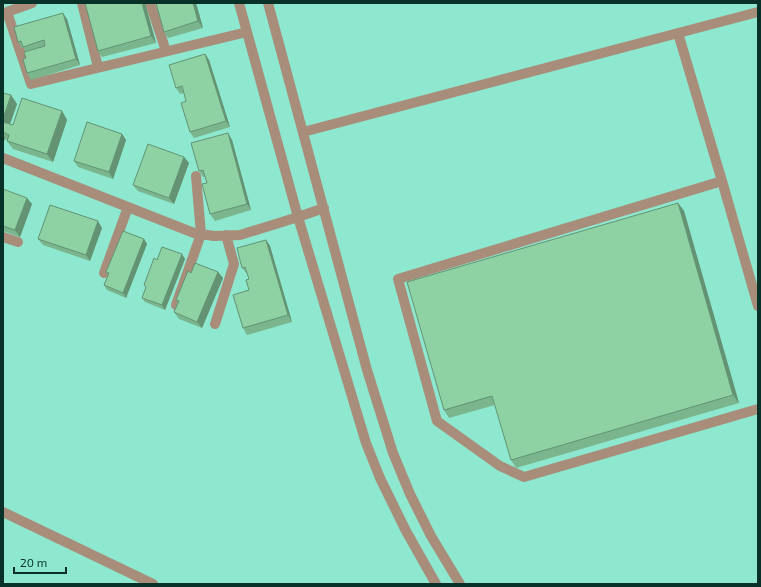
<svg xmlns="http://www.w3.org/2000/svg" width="761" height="587" viewBox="0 0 761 587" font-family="'Exo 2',sans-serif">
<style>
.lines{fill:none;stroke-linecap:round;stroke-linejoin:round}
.minor{stroke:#a98d7b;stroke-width:10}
.wall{fill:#7ab58d}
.shaded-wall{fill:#639373}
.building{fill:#8ed2a4;stroke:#639373}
</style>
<rect width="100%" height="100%" fill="#8de8cf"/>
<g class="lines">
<!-- minor -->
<path class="minor" d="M32,3l-25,9 24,72 216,-52
M82,3l16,64
M150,3l16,48
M239,3l59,214 68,226 14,35 26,53 30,53
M268,3l99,367 26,83 17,41 21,42 29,48
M678,33l44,148 36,125
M303,132l455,-120
M3,158l191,75 20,3 26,-1 58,-18 26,-9
M722,181l-324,98 39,142 63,45 24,11 234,-68
M3,237l15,5
M104,273l24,-66
M176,305l25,-71 -5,-58
M215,324l19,-60 -8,-29
M3,512l150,72"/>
</g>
<!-- wall -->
<path class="wall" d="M145,3l11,40 -54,14 -4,-6z
M156,3h40l7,25 -35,10 -4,-6z
M67,19l13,46 -49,15 -4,-7 -1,-21 -2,-4h-2l-4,-6z
M205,54l4,6 21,67 -36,11 -4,-6 -4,-31 -2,-8 -4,1 -4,-6z
M3,93l8,2 6,9 -7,20 3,1 49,-14 5,9 -14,42 -40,-13 -6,-8 1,-1 -3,-1 -2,4z
M228,133l4,7 19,70 -36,11 -5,-7 -3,-31 -2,-6h-2l-4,-6z
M122,134l4,6 -13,39 -35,-12 -4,-6z
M184,157l5,6 -15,41 -36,-13 -5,-6z
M3,189l29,15 -12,33 -17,-6z
M678,203l6,8 55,192 -223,65 -5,-8 -16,-55 -46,13 -5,-8z
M102,228l-12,33 -47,-16 -5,-6z
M144,239l3,5 -21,54 -19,-8 -3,-5 4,-10 -2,-3z
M266,240l4,6 22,76 -45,13 -4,-7 6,-38v-11l-2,-5 -5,-6z
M185,259l-20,51 -20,-8 -3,-4 4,-10 -2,-3 13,-25z
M218,272l5,6 -21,50 -23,-9 -5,-7 4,-10 -2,-2 15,-27z"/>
<!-- shaded-wall -->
<path class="shaded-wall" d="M142,3h3l11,40 -5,-7z
M193,3h3l7,25 -5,-7z
M63,13l4,6 13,46 -4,-6z
M205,54l4,6 21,67 -4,-6z
M11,95l6,9 -9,26 -5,-7v-4z
M62,111l5,9 -14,42 -6,-8z
M228,133l4,7 19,70 -4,-6z
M122,134l4,6 -13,39 -4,-7z
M3,136l2,3 -2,4z
M184,157l5,6 -15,41 -5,-6z
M27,198l5,6 -12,33 -5,-7z
M678,203l6,8 55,192 -6,-8z
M98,221l4,7 -12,33 -4,-6z
M144,239l3,5 -21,54 -3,-5z
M266,240l4,6 22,76 -4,-7z
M182,254l3,5 -20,51 -3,-5z
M218,272l5,6 -21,50 -5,-6z"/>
<!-- building -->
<path class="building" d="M85,3h57l9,33 -53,15z
M156,3h37l5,18 -34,11z
M63,13l13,46 -49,14 -4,-14 3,-1 -2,-6 21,-6 -1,-6 -21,7 -2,-6 -3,1 -4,-15z
M205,54l21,67 -36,11 -9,-29 5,-2 -4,-15 -6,2 -7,-23z
M3,93l8,2 -8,24z
M22,98l40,13 -15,43 -40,-13 2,-6 -6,-3v-10l10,3z
M87,122l35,12 -13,38 -35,-11z
M228,133l19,71 -37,10 -8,-30 5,-1 -4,-13 -4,1 -8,-28z
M148,144l36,13 -15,41 -36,-13z
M3,189l24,9 -12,32 -12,-4z
M678,203l55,192 -222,65 -19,-64 -48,14 -37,-128z
M50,205l48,16 -12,34 -48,-16z
M123,231l21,8 -21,54 -19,-8 5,-12 -3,-1z
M266,240l22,75 -45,13 -10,-33 16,-5 -3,-10 3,-1 -4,-12 -3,1 -5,-20z
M162,247l20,7 -20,51 -20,-7 4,-11 -2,-2 10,-27 3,2z
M195,263l23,9 -21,50 -23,-10 5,-11 -3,-1 12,-29 3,2z"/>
<!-- border -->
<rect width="761" height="587" fill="none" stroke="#083128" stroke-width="8"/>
<!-- scale -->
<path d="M14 567v6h52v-6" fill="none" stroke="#083128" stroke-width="2"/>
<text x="20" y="567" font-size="12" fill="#083128" stroke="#8de8cf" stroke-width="3" paint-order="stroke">20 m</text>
</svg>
